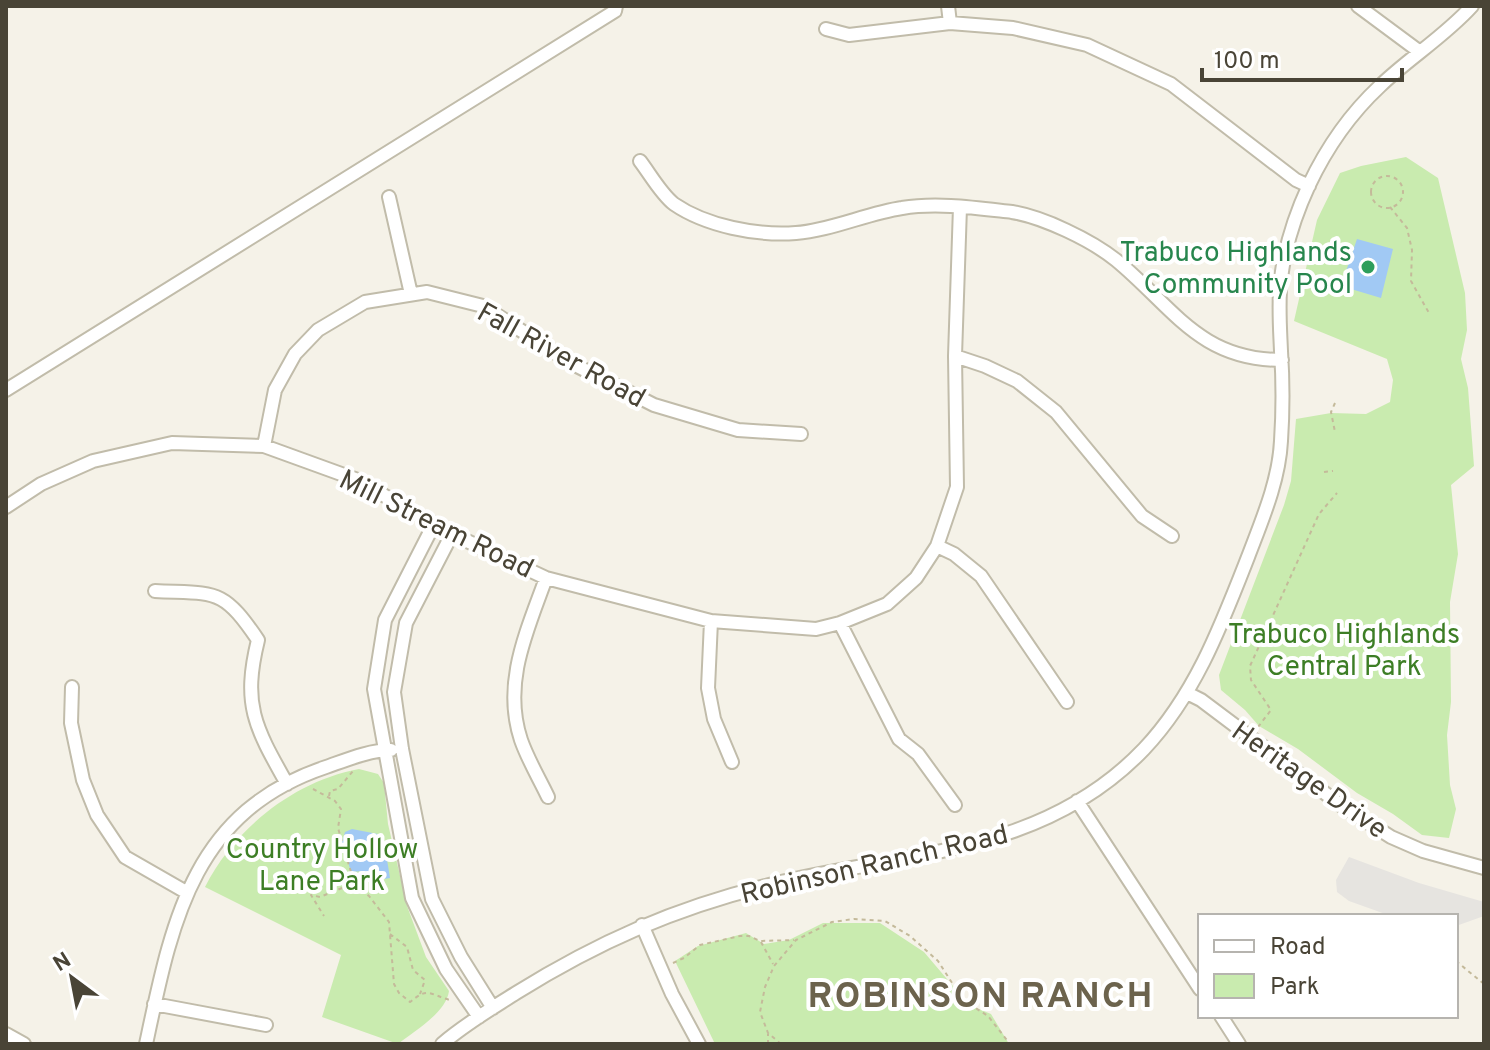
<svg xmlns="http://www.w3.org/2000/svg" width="1490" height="1050" viewBox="0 0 1490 1050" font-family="Overpass,sans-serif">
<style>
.green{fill:#c9ebaf}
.parking{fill:#e6e4e0}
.water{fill:#a1c9f4}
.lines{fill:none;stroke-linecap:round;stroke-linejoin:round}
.minor-casing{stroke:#c1bcaa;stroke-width:16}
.path{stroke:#c4ba9a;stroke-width:2;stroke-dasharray:4 4;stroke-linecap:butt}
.minor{stroke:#fff;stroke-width:12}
.leisure-dot{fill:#2e9e5b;stroke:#fff;stroke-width:3}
.labels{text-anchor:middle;stroke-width:8;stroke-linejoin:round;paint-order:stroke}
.leisure-label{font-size:28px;fill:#27864d;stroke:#fff;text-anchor:end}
.street-label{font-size:28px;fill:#494436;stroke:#fff}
.park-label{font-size:28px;fill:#3d7e25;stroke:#fff}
.district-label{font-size:36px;font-weight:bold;letter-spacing:2px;fill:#6c634d;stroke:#fff}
</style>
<rect width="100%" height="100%" fill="#f5f2e8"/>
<!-- green -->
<path class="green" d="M1406,157l32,21 27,115 2,37 -6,29 7,29 6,78 -23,19 7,69 -8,48 1,100 -4,33 3,50 6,24 -7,29 -27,-3 -29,-21 -36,-21 -59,-44 -39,-23 -14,-16 -24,-20 -2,-15 65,-170 7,-24 5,-62 35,-6 35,1 24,-12 3,-22 -6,-21 -93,-38 23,-101 23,-47 21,-7z
M359,769l19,5 6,9 4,41 19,82 19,51 23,34c-3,22 -35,40 -51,53l-76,-27 19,-62 -136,-68c29,-58 89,-106 154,-118z
M823,923h57l44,29 45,53 22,9 18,30h-294l-40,-83 23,-15 48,-13 18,11 25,-4z"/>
<!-- parking -->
<path class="parking" d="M1349,857l70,26 65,19v14l-28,10v-10h-65l-42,-15 -12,-9 -1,-12z"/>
<!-- water -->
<path class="water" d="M1357,239l36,10 -12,49 -40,-12z
M352,829l31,6 7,43 -25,4 -2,-11 -12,1 -9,-30 3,-10z"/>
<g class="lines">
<!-- minor casing -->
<g class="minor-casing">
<path id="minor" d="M948,6l2,17
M1358,6l62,46
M826,29l23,6 101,-12 63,5 74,17 84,39 125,96 13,6
M640,161c10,13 21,33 34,43 32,22 83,32 122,29 33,-2 72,-20 106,-25 35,-6 75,0 110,4 31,5 79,28 104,48 57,47 83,100 166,100
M389,197l22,97
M955,356l30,10 32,15 39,31 86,104 30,20
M6,390l609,-379 1,-5
M264,446l11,-56 20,-36 23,-24 47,-28 62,-10 56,14 90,58 81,41 84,25 63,4
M6,507l35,-23 52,-23 79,-18 92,3 91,33 97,55 94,44 165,43 105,8 24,-6 47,-19 29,-26 21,-32 20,-59 -2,-131 5,-149
M434,524l-49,96 -11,69 38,209 34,71 33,48
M452,534l-46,89 -12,69 8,57 30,150 29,58 32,51
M937,546l17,8 27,22 86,126
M546,578c-19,53 -44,105 -25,162 7,20 18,38 27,57
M155,591c61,3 67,-4 103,49 -16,65 -3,87 29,144
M711,621l-3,67 6,31 18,43
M840,623l59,116 19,15 37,51
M72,687l-1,36 12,57 14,35 28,42 61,35
M1187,693l14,7 141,106 49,31 32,14 61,17
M1077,801l123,188
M642,925l30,69 27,50
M154,1004l112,21
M1221,1016l18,28
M6,1034l18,10
M146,1044c26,-122 46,-232 180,-277 20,-7 44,-17 65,-17
M442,1044c23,-20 49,-35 74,-51 82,-51 159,-85 253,-108 133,-33 273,-29 375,-136 51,-54 77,-123 104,-192 14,-37 31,-76 33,-116 2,-30 2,-60 0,-90 -1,-24 -3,-49 0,-73 4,-31 15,-65 28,-93 17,-36 42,-72 71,-99 29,-28 65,-50 92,-80"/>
</g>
<!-- path -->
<path class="path" d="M1371 192a16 16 0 1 1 32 0a16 16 0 1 1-32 0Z
M1390,207l17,21 5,22 -1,31 18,32
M1335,403l-4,9 4,20
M1324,472l9,-1
M1258,727l13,-17 -20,-30 -1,-14 69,-152 18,-21
M313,789l22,12 6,8 -3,19 13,44 -4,14 -27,11 -9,-2 13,21
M329,796l1,-5 8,-2 15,-18
M347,886l8,-1 14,11 20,26 5,62 5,9 11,9c19,-16 20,-7 40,-2
M390,934l17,13 6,23 12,10 -5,14
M761,942l12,22
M1456,961l28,23
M673,963l11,-5 16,-13 40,-9h9l11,5 34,-1
M768,1044v-10
M781,1044l-13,-11 -8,-21 5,-25 9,-21 22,-26 36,-18 22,-3 31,2 25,15 28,25 25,39 25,16 22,28"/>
<!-- minor -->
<use href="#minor" class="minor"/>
</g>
<!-- markers -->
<circle class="leisure-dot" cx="1368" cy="267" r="8"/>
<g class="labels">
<!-- leisure labels -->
<g class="leisure-label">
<text x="1352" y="261">Trabuco Highlands<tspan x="1352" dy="32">Community Pool</tspan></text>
</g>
<!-- street labels -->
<g class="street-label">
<text transform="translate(562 354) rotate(29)" y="10">Fall River Road</text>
<text transform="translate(437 523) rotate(26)" y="10">Mill Stream Road</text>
<text transform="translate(1310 779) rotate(35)" y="10">Heritage Drive</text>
<text transform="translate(874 863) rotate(-13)" y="10">Robinson Ranch Road</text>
</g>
<!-- park labels -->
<g class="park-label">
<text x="1344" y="643">Trabuco Highlands<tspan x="1344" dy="32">Central Park</tspan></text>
<text x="322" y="858">Country Hollow<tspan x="322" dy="32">Lane Park</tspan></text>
</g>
<!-- district labels -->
<g class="district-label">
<text x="981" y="1007">ROBINSON RANCH</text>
</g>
</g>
<!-- border -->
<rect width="1490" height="1050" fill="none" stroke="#494436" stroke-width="16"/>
<!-- legend -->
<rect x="1198" y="914" width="260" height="104" fill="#ffffff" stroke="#b6b4af" stroke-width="2"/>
<rect x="1214" y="940" width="40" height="12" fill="#ffffff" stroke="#b6b4af" stroke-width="2"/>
<text x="1270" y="954" font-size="24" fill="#494436">Road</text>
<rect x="1214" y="974" width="40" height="24" fill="#c9ebaf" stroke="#b6b4af" stroke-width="2"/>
<text x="1270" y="994" font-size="24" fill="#494436">Park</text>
<!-- north arrow -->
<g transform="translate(72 978) rotate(328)" stroke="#ffffff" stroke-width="6" paint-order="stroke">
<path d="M0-6L14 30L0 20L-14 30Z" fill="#494436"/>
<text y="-12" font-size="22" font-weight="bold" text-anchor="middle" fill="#494436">N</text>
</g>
<!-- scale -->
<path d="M1202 68v12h200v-12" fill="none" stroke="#494436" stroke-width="4"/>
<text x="1214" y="68" font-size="24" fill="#494436" stroke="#ffffff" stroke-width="6" paint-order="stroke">100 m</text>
</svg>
